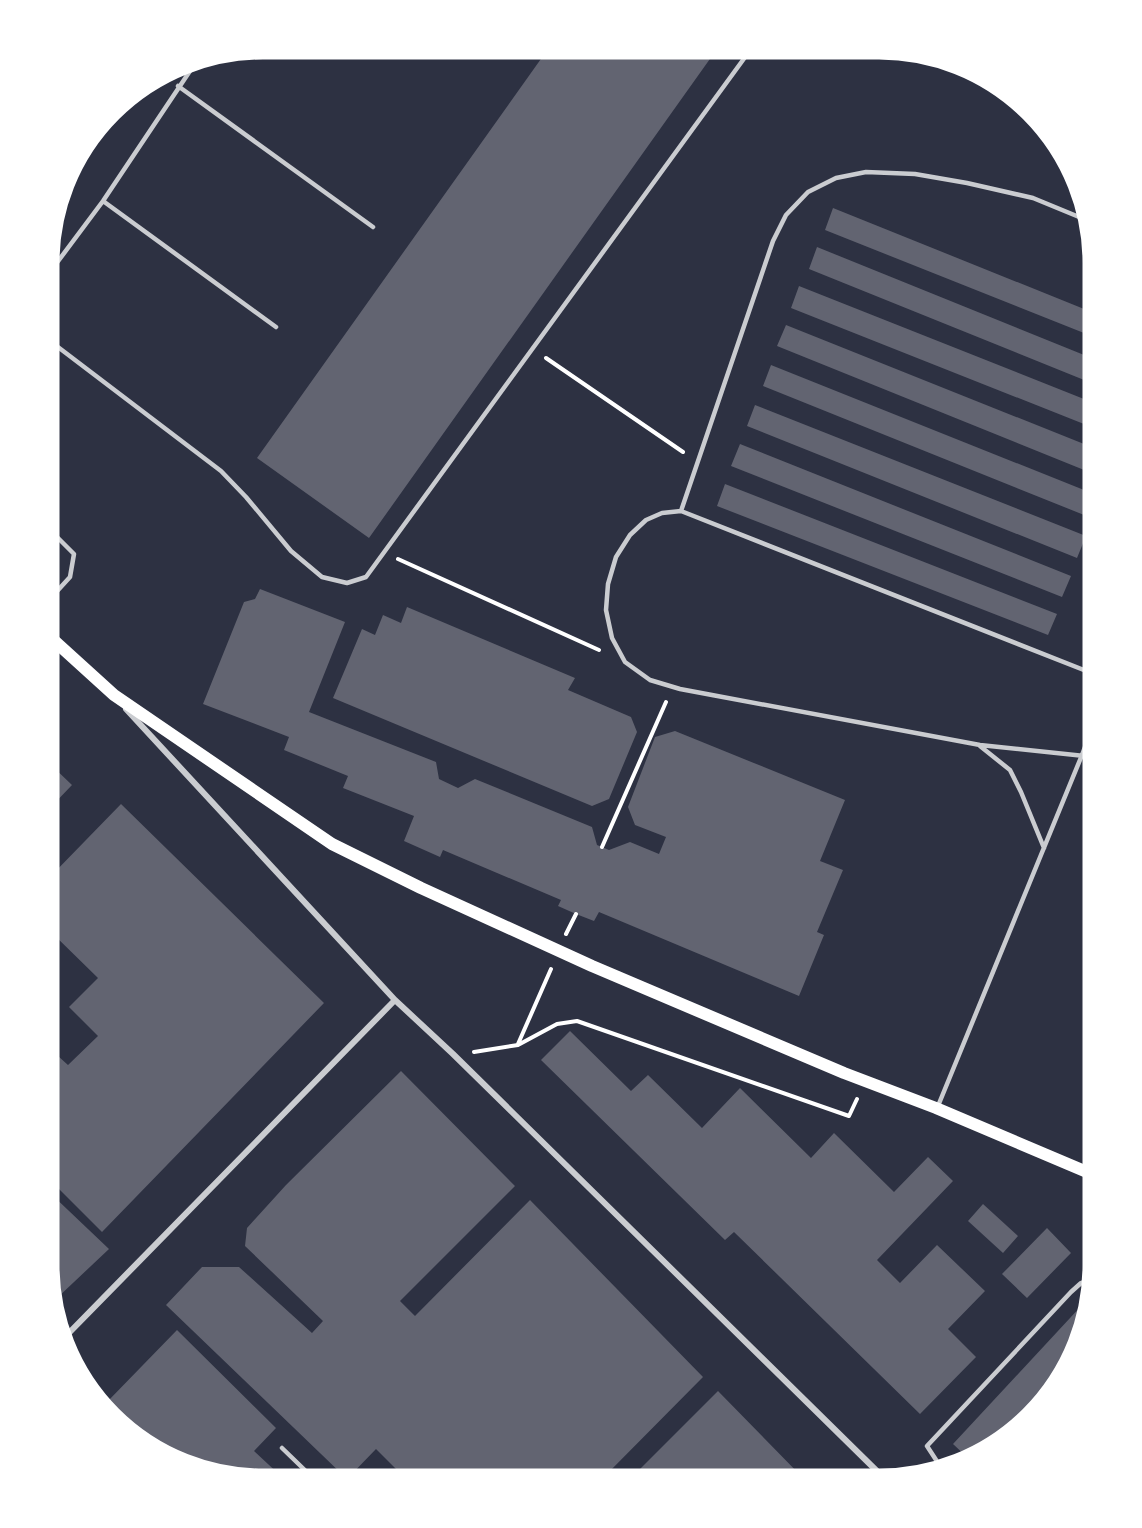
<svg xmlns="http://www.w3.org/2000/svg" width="1142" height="1528" viewBox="0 0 1142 1528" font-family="Manrope,sans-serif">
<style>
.building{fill:#626471}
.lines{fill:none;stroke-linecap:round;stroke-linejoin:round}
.path{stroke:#fff;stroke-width:4}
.service{stroke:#caccd0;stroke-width:4.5}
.minor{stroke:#caccd0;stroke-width:6}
.secondary{stroke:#fff;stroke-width:12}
.rim{fill:none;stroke:#fff;stroke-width:3}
</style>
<rect width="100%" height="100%" fill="#2d3142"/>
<!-- building -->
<path class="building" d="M548,49h169l-348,489 -112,-80z
M833,208l261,105v24l-269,-107z
M817,247l277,112v25l-285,-115z
M799,286l295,117v25l-303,-120z
M786,325l308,123v26l-317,-128z
M771,365l323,129v25l-331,-133z
M755,405l331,131 -9,22 -330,-132z
M740,444l331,132 -9,21 -331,-131z
M725,484l332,130 -9,21 -331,-129z
M260,589l85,33 -36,90 127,50 3,17 19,9 17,-9 117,48 5,18 12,5 21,-8 29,12 7,-17 -31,-12 -7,-18 27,-70 20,-6 170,69 -25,61 23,9 -26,62 7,3 -25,61 -200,-84 -5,9 -18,-7 -18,-8 3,-6 -118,-50 -3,7 -36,-16 10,-25 -71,-28 5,-12 -64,-26 5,-13 -86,-33 41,-102 11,-3z
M407,607l168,71 -7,12 63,27 6,15 -28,67 -17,7 -259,-108 29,-69 13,6 8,-20 18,8z
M49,763l23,22 -23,24z
M121,804l203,199 -222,229 -54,-54v-131l20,18 30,-29 -29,-29 29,-29 -49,-48v-52z
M570,1031l61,60 17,-16 54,53 38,-40 71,70 23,-25 60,59 34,-35 25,24 -76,79 23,23 37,-38 48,46 -37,38 28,28 -56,57 -186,-182 -9,8 -184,-180z
M401,1071l114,115 -115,115 15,15 115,-116 173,177 -101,102h-196l-30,-30 -29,30 -181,-174 36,-38h37l73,66 11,-12 -78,-75 2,-18 39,-43z
M48,1191l61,58 -53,50 -8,-34z
M983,1204l35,32 -15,17 -35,-32z
M1047,1228l24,25 -44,45 -25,-24z
M1083,1304l2,1 -27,79 -84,74 -5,1 -16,-15z
M177,1330l99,98 -22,23 29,27h-47l-93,-35 -36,-41z
M718,1391l87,89 -175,-1z"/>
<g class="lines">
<!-- path -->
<path class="path" d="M546,358l137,94
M398,559l201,91
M602,847l64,-145
M566,934l10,-20
M518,1044l33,-75
M474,1052l44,-7 39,-21 20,-3 272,95 8,-17"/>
<!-- service -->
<path class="service" d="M178,86l195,141
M103,201l173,126
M1084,219l-51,-21 -66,-15 -52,-9 -49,-2 -30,6 -28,14 -22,23 -13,26 -92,270 413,163
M50,272l53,-71 95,-142
M50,341l171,130 25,26 45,54 31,26 25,6 19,-6 385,-528
M681,511l-19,2 -16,7 -16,15 -14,22 -8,27 -2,26 6,28 13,24 25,18 30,9 32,6 268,50 114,12
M49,600l21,-23 4,-23 -25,-25
M980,746l30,24 11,22 23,56
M938,1106l144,-351 12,-32
M282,1448l31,30
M940,1466l-13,-20 144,-154 10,-9 13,-5"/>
<!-- minor -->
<path class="minor" d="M126,709l269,291 58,54 432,425
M65,1337l330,-337"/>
<!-- secondary -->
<path class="secondary" d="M49,636l65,59 218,149 89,44 171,78 252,107 92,35 158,67"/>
</g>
<!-- crop -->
<path d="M0 0H1142V1528H0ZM263 58H879A205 205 0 0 1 1084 263V1265A205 205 0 0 1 879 1470H263A205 205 0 0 1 58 1265V263A205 205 0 0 1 263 58Z" fill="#fff" fill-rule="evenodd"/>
<path class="rim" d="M263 58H879A205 205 0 0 1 1084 263V1265A205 205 0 0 1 879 1470H263A205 205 0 0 1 58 1265V263A205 205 0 0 1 263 58Z"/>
</svg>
